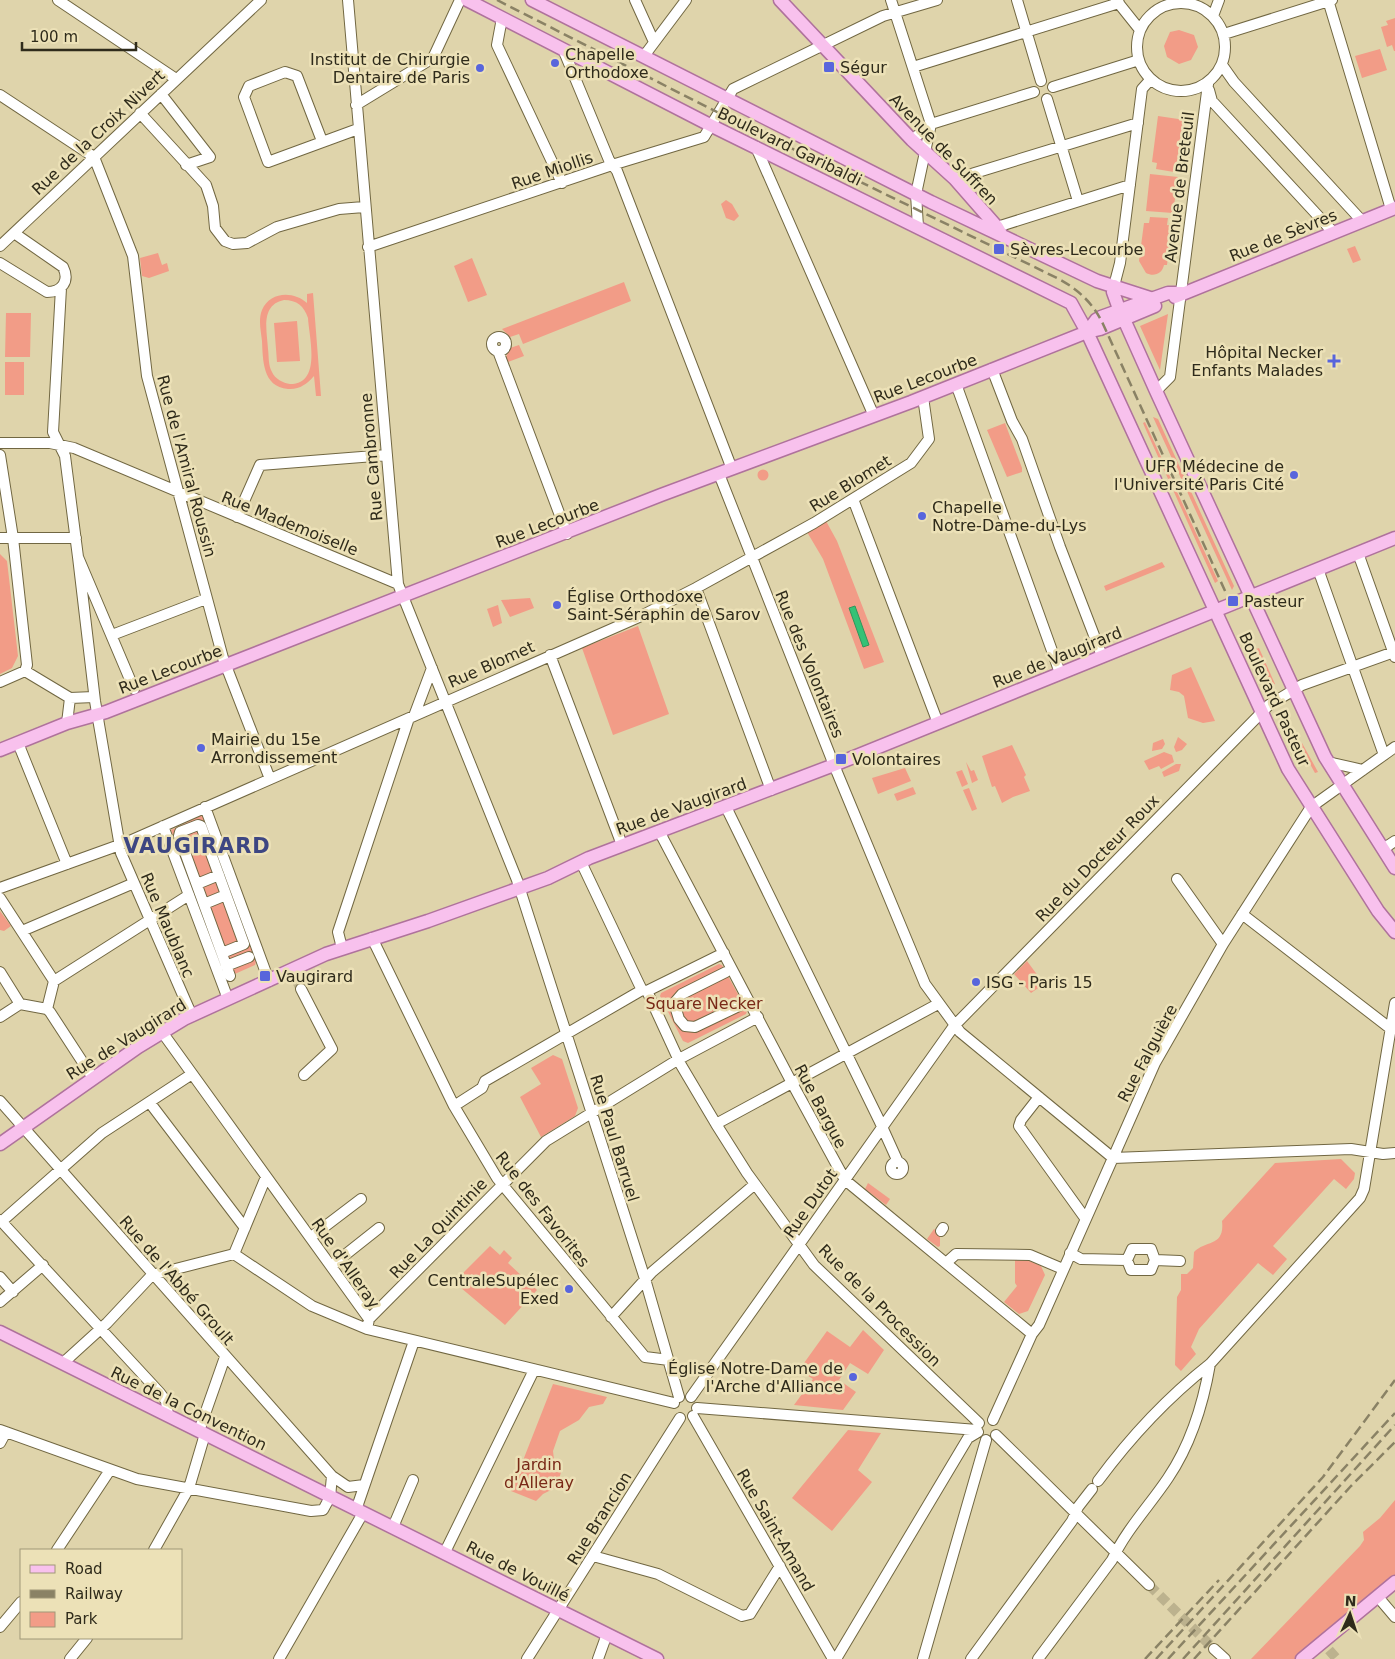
<svg xmlns="http://www.w3.org/2000/svg" width="1395" height="1659" viewBox="0 0 1395 1659" font-family="'DejaVu Sans',sans-serif">
<style>
.green{fill:#f29c87;fill-rule:evenodd}
.water{fill:#34c276;stroke:#32955b}
.lines{fill:none;stroke-linecap:round;stroke-linejoin:round}
.minor-tunnel{stroke:#bcb28e;stroke-width:10;stroke-dasharray:10 5;stroke-linecap:butt}
.minor-casing{stroke:#716742;stroke-width:12}
.major-casing{stroke:#af729c;stroke-width:15}
.minor{stroke:#fff;stroke-width:10}
.major{stroke:#f8c1ed;stroke-width:12}
.rail{stroke:#8a8265;stroke-width:2.5;stroke-dasharray:10 5;stroke-linecap:butt}
.poi-dot{fill:#5865dc;stroke:#ece1b7;stroke-width:2}
.labels{text-anchor:middle;stroke-width:5;stroke-linejoin:round;paint-order:stroke}
.poi-label{font-size:16px;fill:#2f2b1b;stroke:#ece1b7;text-anchor:start}
.street-label{font-size:16px;fill:#2f2b1b;stroke:#ece1b7}
.park-label{font-size:16px;fill:#792917;stroke:#ece1b7}
.district-label{font-size:21px;font-weight:bold;letter-spacing:1px;fill:#3d4682;stroke:#ece1b7}
</style>
<rect width="100%" height="100%" fill="#dfd4ab"/>
<!-- green -->
<path class="green" d="M1395,18v33h-1l-2,-6 -5,2 -6,-20 7,-2 -2,-4z
M1179,30l15,5 4,12 -7,13 -12,4 -12,-7 -3,-11 6,-14z
M1380,49l7,21 -25,8 -7,-22z
M1158,116l27,4 -6,45h-5v7l-18,-3 1,-6 -5,-1z
M1150,174l28,3 -5,36 -27,-2z
M726,200l6,4 7,12 -5,5 -8,-3 -5,-14z
M1150,217l18,1 -1,7 5,1 -5,39h-3c-2,9 -10,12 -18,8l-7,-12 5,-38h5z
M1355,246l6,14 -8,3 -6,-14z
M158,253l4,12 5,-2 2,8 -20,7 -7,-2 -2,-18z
M472,258l15,37 -19,7 -14,-36z
M624,282l7,19 -108,43 -4,-10 -9,3 -8,-8z
M313,293l8,103h-5l-2,-20c-7,8 -15,14 -26,13 -26,-2 -25,-30 -26,-48 -1,-10 -4,-21 0,-31 8,-19 32,-19 45,-7v-9zM284,300c13,0 20,6 24,18 1,19 14,66 -18,66 -7,-1 -15,-5 -18,-12 -4,-7 -3,-16 -4,-23 -1,-18 -8,-44 16,-49z
M6,313h25l-1,44h-25z
M1168,314l-8,56 -20,-44z
M297,321l3,40 -23,1 -3,-39z
M519,345l5,11 -16,6 -2,-5 4,-9z
M974,361l2,5 -18,7 -2,-5z
M5,362h19v33h-19z
M1153,417l5,2 76,167 -2,4z
M1145,422l73,159 -3,2 -69,-153 -3,-7z
M1005,423l17,45v4l-15,5 -20,-47z
M757.5 475a5.5 5.5 0 1 1 11 0a5.5 5.5 0 1 1-11 0Z
M826,521l11,20 47,121 -20,7 -41,-110 -16,-27z
M0,554l7,7 11,95 -6,12 -12,6z
M1162,562l3,5 -59,24 -2,-5z
M530,598l4,10 -24,9 -9,-17z
M498,605l4,18 -9,4 -6,-18z
M638,626l31,88 -56,21 -31,-87z
M1259,648l16,36 -3,1 -16,-36z
M1191,667l24,54 -12,2 -15,-5 -4,-22 -5,-4 -9,-2 2,-15z
M1178,737l9,7 -5,6 -6,2 -2,-5z
M1163,739l2,5 -3,5 -10,2 1,-8z
M1302,743l16,29 -3,1 -16,-29z
M1012,745l14,30 -2,2 6,14 -17,6 -11,6 -7,-17 -3,1 -10,-31z
M1164,752l8,3 2,7 -13,7 -2,-3 -10,4 -5,-9z
M966,762l5,9 3,-1 4,10 -6,3z
M1176,764h5l-2,7 -15,6 -2,-5z
M905,768l6,13 -33,13 -6,-16z
M962,770l6,14 -6,3 -6,-15z
M913,787l3,7 -19,7 -3,-7z
M969,788l8,21 -5,2 -9,-21z
M202,815l54,147 -1,3 -27,12 -3,-1 -54,-146z
M0,911l11,15 -7,5 -4,-1z
M1027,961l17,23 -13,9 -17,-19z
M719,964l3,1 25,46 -1,3 -58,29 -5,-2 -23,-45 1,-3z
M553,1055l9,4 16,49 -3,8 -34,21 -21,-40 21,-13 -10,-16z
M1341,1159l14,14 -1,6 -8,10 -12,-10 -61,67 14,13 -14,16 -15,-12 -59,66 -8,18 5,7 -15,17 -6,-6 2,-68 4,-7v-16h6l6,-6 1,-16c12,-12 31,-5 28,-31l53,-58z
M868,1183l22,16 -4,6 -21,-16z
M934,1229l6,4v13l-2,1 -11,-8z
M490,1246l10,9 4,-5 8,8 -4,5 29,27 -32,35 -51,-43z
M1015,1260l14,1 12,5 4,9 -17,36 -9,3 -15,-12 13,-16 -2,-3z
M863,1330l21,20 -16,24 -18,-11 -11,17 17,12 -13,18 -49,-5 19,-26 -14,-9 28,-39 23,16z
M553,1384l54,13 -4,7 -14,3 -10,13 -19,11 -7,20 1,9 7,12 -4,15 -14,7 -7,7 -25,-10z
M848,1430l33,3 -23,37 14,12 -40,49 -40,-33z
M1395,1500v78l-97,81h-47l109,-113 4,-6 -1,-8 17,-14z"/>
<!-- water -->
<path class="water" d="M855,606l14,39 -6,2 -14,-39z"/>
<g class="lines">
<!-- minor-tunnel -->
<path class="minor-tunnel" d="M295,977l6,12
M1149,1585l65,64
M1329,1650l8,9"/>
<!-- minor casing -->
<g class="minor-casing">
<path id="minor" d="M58,0l118,79
M348,0l50,584 119,296 128,399 34,118
M635,0l19,42
M891,0l40,124 -15,70 2,33
M1017,0l24,81
M1116,0l24,30
M1328,0l63,209
M1137 47a44 44 0 1 1 88 0a44 44 0 1 1-88 0Z
M1213,16l6,-16
M502,18l-5,27 65,138
M1224,34l108,-34
M563,49l46,111 8,11 115,298
M644,56l42,-56
M1222,65l12,17 128,139
M913,67l206,-64
M1053,87l86,-27
M1209,90l3,11 121,131
M161,94l49,63 -24,8
M0,95l94,62 39,99 14,120 76,282 47,121
M1047,99l31,102
M356,105l77,-47 27,-58
M140,113l66,72 7,21 2,22 10,13 8,3 14,-1 30,-16 62,-18 25,-2
M912,140l19,-16 103,-32
M322,141l-25,-65 -12,-4 -36,14 -5,11 24,65 90,-33
M756,147l118,269
M955,179l183,-56
M997,227l133,-42
M0,246l261,-246
M368,247l244,-82 92,-28 29,-48 150,-73 54,-16
M0,263l47,29c15,0 23,-11 16,-25l-49,-34
M1114,286l6,-23 22,-174 9,-10
M61,288l-8,144 12,24 13,101 56,132
M492 344a7 7 0 1 1 14 0a7 7 0 1 1-14 0Z
M498,351l69,183
M992,369l20,52 10,18 38,108 42,109
M956,384l104,289
M1156,391l14,-14 38,-293
M0,443h50l24,5 324,136
M0,455l13,83 14,127 -2,6 -25,11
M719,474l115,291 91,219 35,48 153,126
M853,499l85,224
M237,517l23,-52 127,-10
M0,538h76
M1358,553l37,104
M78,557l17,144 26,152 71,163
M1318,569l66,186
M696,588l75,202
M112,635l94,-36
M550,655l72,190
M25,671l45,27 24,-1
M414,716l18,-48
M67,723l3,-25
M18,743l49,121
M1328,762l35,8
M205,807l64,174
M726,807l153,313 19,42
M163,826l65,173
M659,831l133,252 53,97 187,154
M1383,849l12,-8
M581,862l58,122 3,6 5,1 34,74 35,59 31,49 67,92 165,158
M1177,879l46,65
M197,884l22,-9
M0,888l125,-45 514,-226 57,-29 118,-65 97,-60 18,-24 -6,-42
M0,898l54,83 -7,28
M204,904l22,-9
M1242,914l149,115
M22,931l112,-48
M372,938l82,168 43,72 148,179 24,3
M342,948l-4,-16 71,-214
M222,953l22,-9 -43,-118 -3,-1 -18,7 -1,4 51,140
M226,966l23,-9
M0,972l20,32 27,5 3,3 43,66
M726,972l-44,22 -6,7 -1,5 4,13 6,7 10,1 48,-23
M54,981l135,-86
M301,989l31,60 -28,26
M647,991l77,-38
M0,1017l20,-13
M162,1032l207,287 -1,5
M1039,1097l-18,23 -2,6 66,92
M0,1101l332,375 -2,21 -7,13 -12,1 -174,-32 -137,-49
M150,1103l95,125
M454,1106l28,-18 3,-7 157,-91
M716,1124l222,-120
M1113,1158l238,-9 32,5 12,-1
M891 1168a6 6 0 1 1 12 0a6 6 0 1 1-12 0Z
M0,1220l160,173 6,8 2,15
M1,1222l101,-89 90,-59
M941,1231l2,-3
M311,1237l50,-38
M1070,1253l11,6 46,1 5,-11h19l4,11 25,1
M234,1254l78,52 55,23 307,74
M234,1254l32,-77
M1127,1260l4,10h20l4,-10
M946,1263l10,-9 74,1 33,14
M331,1266l48,-38
M0,1277l13,15
M0,1302l43,-37
M611,1317l41,-45 103,-88
M369,1319l177,-178 133,-82 79,-42
M63,1363l44,-40 45,-48 82,-21
M691,1397l263,-371 315,-321 33,-20 92,-33
M697,1408l280,22
M693,1416l140,243
M993,1420l39,-86 7,-9 116,-262 68,-119 88,-137 84,-60
M199,1431l26,-74
M996,1435l153,150
M0,1443l6,-11
M332,1476l16,11 16,-2
M1098,1481c31,-42 70,-84 112,-117l150,-166 4,-9 31,-186
M356,1510l58,-169
M393,1527l20,-47
M57,1550l53,-80
M154,1550l35,-62 16,-54
M445,1552l89,-182
M593,1556l65,18 84,42 8,-2 30,-48
M1378,1597l17,20
M0,1627l21,-25
M1214,1649l11,10
M70,1659l17,-21
M279,1659l84,-146
M527,1659l153,-241
M598,1659l9,-25
M836,1659l132,-221 10,-6
M923,1659l63,-219
M971,1659l101,-138 6,-14 14,-18
M1038,1659l74,-99c14,-30 38,-55 56,-82 23,-34 35,-73 42,-114"/>
</g>
<!-- major casing -->
<g class="major-casing">
<path id="major" d="M467,0l245,126 359,177 16,29 201,437 90,142 17,21
M532,0l399,202 166,79 56,18
M780,0l132,140 43,39 42,48 4,7
M1114,286l-1,6 5,14 38,85 169,366 70,111
M1175,297l220,-89
M1087,332l13,-3 55,-23
M0,750l67,-27 39,-11 555,-217 250,-93 176,-70 9,-12 5,-3 67,-24h14
M0,1144l138,-97 46,-28 142,-65 102,-33 120,-43 41,-20 245,-93 561,-227
M0,1332l657,327
M1302,1659l93,-77"/>
</g>
<!-- minor -->
<use href="#minor" class="minor"/>
<!-- major -->
<use href="#major" class="major"/>
<!-- rail -->
<path class="rail" d="M497,0l212,108 348,170c21,11 36,25 46,46l123,269
M1145,1659l74,-79
M1156,1659l167,-182 72,-97
M1168,1659l227,-246
M1183,1659l212,-234
M1194,1659l157,-173 44,-44"/>
</g>
<!-- markers -->
<g class="poi-dot">
<circle cx="555" cy="63" r="5"/>
<rect x="823" y="61" width="12" height="12" rx="2.5"/>
<circle cx="480" cy="68" r="5"/>
<rect x="993" y="243" width="12" height="12" rx="2.5"/>
<path d="M1331.5 353.5h5v5h5v5h-5v5h-5v-5h-5v-5h5z"/>
<circle cx="1294" cy="475" r="5"/>
<circle cx="922" cy="516" r="5"/>
<rect x="1227" y="595" width="12" height="12" rx="2.5"/>
<circle cx="557" cy="605" r="5"/>
<circle cx="201" cy="748" r="5"/>
<rect x="835" y="753" width="12" height="12" rx="2.5"/>
<rect x="259" y="970" width="12" height="12" rx="2.5"/>
<circle cx="976" cy="982" r="5"/>
<circle cx="569" cy="1289" r="5"/>
<circle cx="853" cy="1377" r="5"/>
</g>
<g class="labels">
<!-- poi labels -->
<g class="poi-label">
<text x="565" y="60">Chapelle<tspan x="565" dy="18">Orthodoxe</tspan></text>
<text x="470" y="65" text-anchor="end">Institut de Chirurgie<tspan x="470" dy="18">Dentaire de Paris</tspan></text>
<text x="840" y="73">Ségur</text>
<text x="1010" y="255">Sèvres-Lecourbe</text>
<text x="1323" y="358" text-anchor="end">Hôpital Necker<tspan x="1323" dy="18">Enfants Malades</tspan></text>
<text x="1284" y="472" text-anchor="end">UFR Médecine de<tspan x="1284" dy="18">l'Université Paris Cité</tspan></text>
<text x="932" y="513">Chapelle<tspan x="932" dy="18">Notre-Dame-du-Lys</tspan></text>
<text x="567" y="602">Église Orthodoxe<tspan x="567" dy="18">Saint-Séraphin de Sarov</tspan></text>
<text x="1244" y="607">Pasteur</text>
<text x="211" y="745">Mairie du 15e<tspan x="211" dy="18">Arrondissement</tspan></text>
<text x="852" y="765">Volontaires</text>
<text x="276" y="982">Vaugirard</text>
<text x="986" y="988">ISG - Paris 15</text>
<text x="559" y="1286" text-anchor="end">CentraleSupélec<tspan x="559" dy="18">Exed</tspan></text>
<text x="843" y="1374" text-anchor="end">Église Notre-Dame de<tspan x="843" dy="18">l'Arche d'Alliance</tspan></text>
</g>
<!-- street labels -->
<g class="street-label">
<text transform="translate(98 132) rotate(-43)" y="6">Rue de la Croix Nivert</text>
<text transform="translate(790 146) rotate(26)" y="6">Boulevard Garibaldi</text>
<text transform="translate(944 149) rotate(46)" y="6">Avenue de Suffren</text>
<text transform="translate(552 170) rotate(-19)" y="6">Rue Miollis</text>
<text transform="translate(1179 187) rotate(-83)" y="6">Avenue de Breteuil</text>
<text transform="translate(1283 235) rotate(-22)" y="6">Rue de Sèvres</text>
<text transform="translate(925 378) rotate(-21)" y="6">Rue Lecourbe</text>
<text transform="translate(371 457) rotate(-95)" y="6">Rue Cambronne</text>
<text transform="translate(187 466) rotate(75)" y="6">Rue de l'Amiral Roussin</text>
<text transform="translate(850 483) rotate(-32)" y="6">Rue Blomet</text>
<text transform="translate(290 523) rotate(22)" y="6">Rue Mademoiselle</text>
<text transform="translate(547 523) rotate(-21)" y="6">Rue Lecourbe</text>
<text transform="translate(1057 657) rotate(-22)" y="6">Rue de Vaugirard</text>
<text transform="translate(491 664) rotate(-24)" y="6">Rue Blomet</text>
<text transform="translate(810 664) rotate(68)" y="6">Rue des Volontaires</text>
<text transform="translate(170 669) rotate(-21)" y="6">Rue Lecourbe</text>
<text transform="translate(1275 699) rotate(65)" y="6">Boulevard Pasteur</text>
<text transform="translate(681 806) rotate(-20)" y="6">Rue de Vaugirard</text>
<text transform="translate(1097 858) rotate(-46)" y="6">Rue du Docteur Roux</text>
<text transform="translate(168 925) rotate(67)" y="6">Rue Maublanc</text>
<text transform="translate(126 1039) rotate(-32)" y="6">Rue de Vaugirard</text>
<text transform="translate(1147 1053) rotate(-62)" y="6">Rue Falguière</text>
<text transform="translate(821 1106) rotate(62)" y="6">Rue Bargue</text>
<text transform="translate(615 1138) rotate(73)" y="6">Rue Paul Barruel</text>
<text transform="translate(810 1203) rotate(-55)" y="6">Rue Dutot</text>
<text transform="translate(543 1209) rotate(52)" y="6">Rue des Favorites</text>
<text transform="translate(438 1228) rotate(-46)" y="6">Rue La Quintinie</text>
<text transform="translate(346 1263) rotate(55)" y="6">Rue d'Alleray</text>
<text transform="translate(177 1280) rotate(49)" y="6">Rue de l'Abbé Groult</text>
<text transform="translate(880 1305) rotate(45)" y="6">Rue de la Procession</text>
<text transform="translate(189 1408) rotate(26)" y="6">Rue de la Convention</text>
<text transform="translate(599 1518) rotate(-58)" y="6">Rue Brancion</text>
<text transform="translate(776 1530) rotate(60)" y="6">Rue Saint-Amand</text>
<text transform="translate(518 1571) rotate(27)" y="6">Rue de Vouillé</text>
</g>
<!-- park labels -->
<g class="park-label">
<text x="704" y="1009">Square Necker</text>
<text x="539" y="1470">Jardin<tspan x="539" dy="18">d'Alleray</tspan></text>
</g>
<!-- district labels -->
<g class="district-label">
<text x="197" y="853">VAUGIRARD</text>
</g>
</g>
<!-- legend -->
<rect x="20" y="1549" width="162" height="90" fill="#ece1b7" stroke="#a09879"/>
<rect x="30" y="1565" width="25" height="8" fill="#f8c1ed" stroke="#a09879"/>
<text x="65" y="1574" font-size="15" fill="#2f2b1b">Road</text>
<rect x="30" y="1590" width="25" height="8" fill="#8a8265" stroke="#a09879"/>
<text x="65" y="1599" font-size="15" fill="#2f2b1b">Railway</text>
<rect x="30" y="1612" width="25" height="15" fill="#f29c87" stroke="#a09879"/>
<text x="65" y="1624" font-size="15" fill="#2f2b1b">Park</text>
<!-- north arrow -->
<g transform="translate(1350 1614) rotate(3)" stroke="#ece1b7" stroke-width="4" paint-order="stroke">
<path d="M0-4L9 19L0 12L-9 19Z" fill="#2f2b1b"/>
<text y="-8" font-size="14" font-weight="bold" text-anchor="middle" fill="#2f2b1b">N</text>
</g>
<!-- scale -->
<path d="M22 42v8h114v-8" fill="none" stroke="#2f2b1b" stroke-width="2.5"/>
<text x="30" y="42" font-size="15" fill="#2f2b1b" stroke="#ece1b7" stroke-width="4" paint-order="stroke">100 m</text>
</svg>
